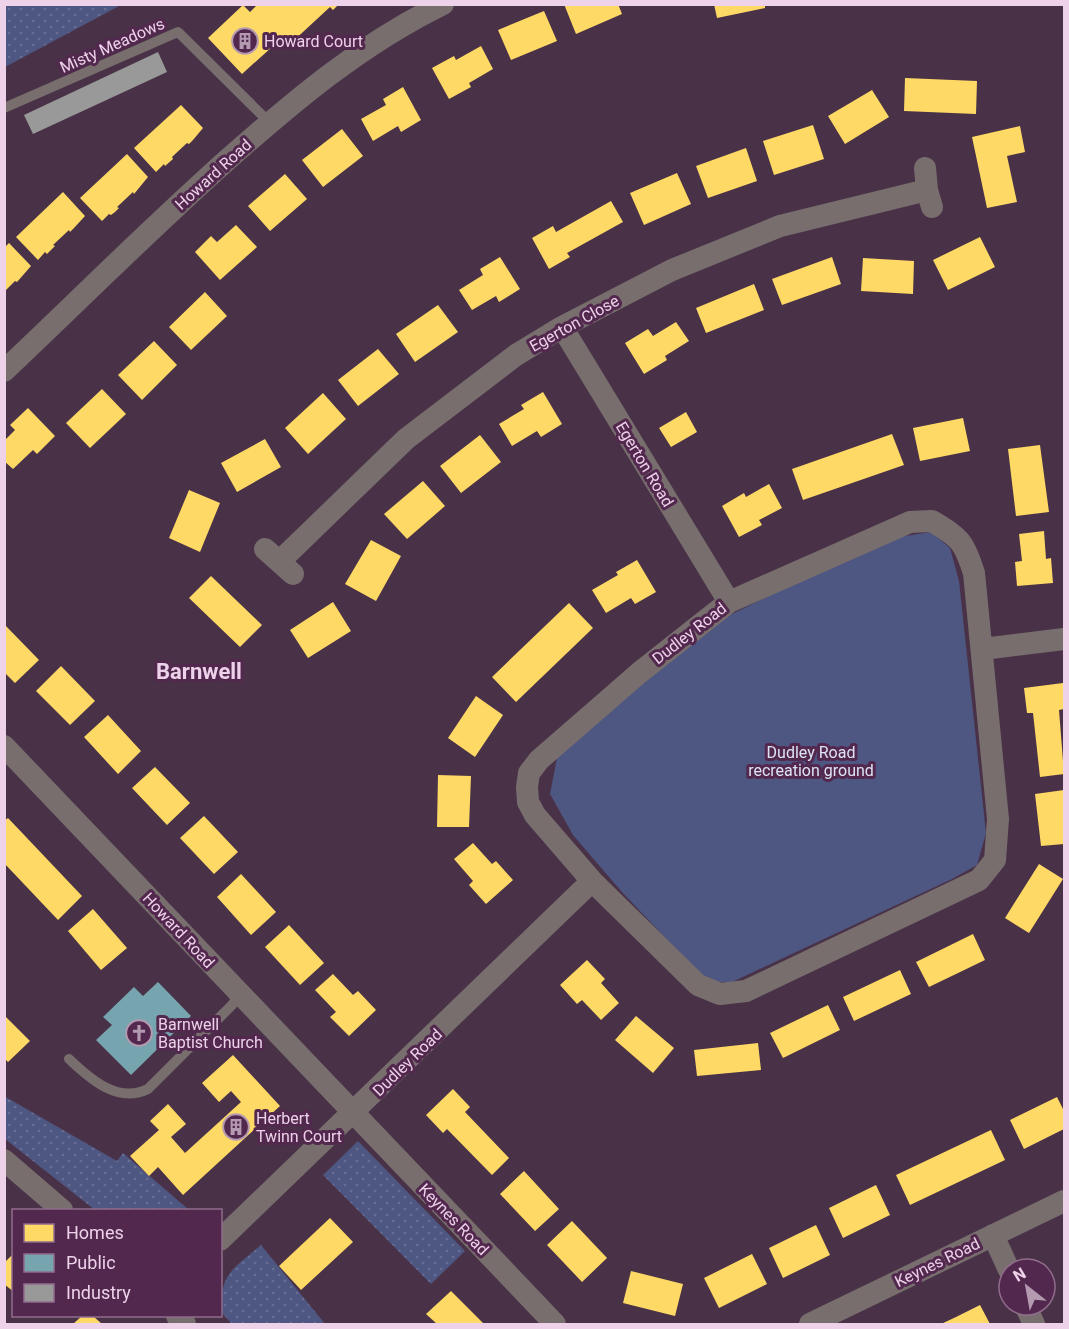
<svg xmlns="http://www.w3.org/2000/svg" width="1069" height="1329" viewBox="0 0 1069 1329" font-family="Roboto,sans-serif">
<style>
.grass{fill:url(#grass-dots)}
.green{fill:#4e5682}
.homes{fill:#ffd966}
.public{fill:#76a5af}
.industry{fill:#999}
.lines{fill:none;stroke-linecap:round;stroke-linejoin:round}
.lane{stroke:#776e6d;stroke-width:10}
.street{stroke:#776e6d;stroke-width:22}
.labels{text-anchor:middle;stroke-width:6;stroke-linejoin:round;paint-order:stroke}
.poi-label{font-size:16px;fill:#edd2e9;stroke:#53284f;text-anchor:start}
.street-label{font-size:16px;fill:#edd2e9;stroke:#53284f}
.park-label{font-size:16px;fill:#dde3f4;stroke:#53284f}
.district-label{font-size:22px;font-weight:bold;fill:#edd2e9;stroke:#53284f}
</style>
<defs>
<pattern id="grass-dots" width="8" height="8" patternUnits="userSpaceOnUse" patternTransform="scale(1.5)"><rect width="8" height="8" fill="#4e5682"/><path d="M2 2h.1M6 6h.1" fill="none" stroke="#686d94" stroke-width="1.8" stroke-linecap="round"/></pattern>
</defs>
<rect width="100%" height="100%" fill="#493247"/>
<!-- grass -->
<path class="grass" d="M5,4h116v1l-116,62z
M4,1096l113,65 6,-8 66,57h-94l-90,-71z
M358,1141l107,110 -34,33 -108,-109z
M261,1245l64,79h-93l-11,-12c-1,-39 12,-43 40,-67z"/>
<!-- green -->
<path class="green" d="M931,532l19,16 9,33 27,252 -9,32 -25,14 -222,104 -21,-2 -18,-16 -70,-74 -48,-56 -23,-41 7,-36 80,-75 93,-68 155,-76z"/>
<!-- homes -->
<path class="homes" d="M258,4h81l-6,6 -3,-3 -40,37 -7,-7 -41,37 -34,-36 35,-33 7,7z
M564,4h54l4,10 -46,20z
M714,4h51v4l-48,10z
M544,11l13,30 -46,19 -13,-30z
M481,46l12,23 -24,14 2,4 -22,12 -17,-31 22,-12 2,4z
M905,78l72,3 -1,33 -72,-3z
M403,87l18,33 -20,12 -3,-6 -25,15 -12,-22 25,-14 -3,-6z
M872,90l17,27 -44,27 -17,-28z
M181,105l22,23 -10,12 -4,4 -2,-1 -15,14 1,2 -8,7 -1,-2 -8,8 -22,-24z
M813,125l11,34 -50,16 -11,-34z
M1020,126l5,26 -18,4 10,46 -30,6 -15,-71z
M342,129l21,27 -40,31 -21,-27z
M746,148l11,33 -49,17 -12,-32z
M127,154l21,23 -14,17 -1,-2 -16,15 2,1 -4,4 -4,3 -2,-1 -7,7 -22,-23z
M677,173l14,31 -47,21 -14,-32z
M285,174l22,25 -37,32 -22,-25z
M63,192l22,24 -11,12 -4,4 -1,-2 -16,15 2,1 -8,8 -2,-2 -7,8 -22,-23z
M611,201l12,21 -56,31 3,4 -21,12 -17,-31 21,-12 3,6z
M236,225l21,22 -37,33 -25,-28 16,-16 6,6z
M980,237l15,30 -47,23 -15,-30z
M9,243l22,23 -14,16 -2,-1 -10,10v-44z
M500,257l20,32 -21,13 -3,-6 -24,14 -13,-20 24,-15 -3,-6z
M832,257l9,27 -59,21 -10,-26z
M863,258l51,3 -1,33 -52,-3z
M754,284l10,26 -58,23 -10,-25z
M205,292l22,24 -36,34 -22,-23z
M438,305l20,27 -43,30 -19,-28z
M676,322l13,19 -24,15 2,4 -23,14 -19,-31 23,-14 5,7z
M154,341l23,24 -35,35 -24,-25z
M378,349l21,25 -41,32 -20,-26z
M102,389l24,25 -36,34 -24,-25z
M543,392l19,32 -21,13 -4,-6 -25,15 -13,-22 25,-15 -3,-4z
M323,393l23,26 -38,35 -23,-26z
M28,408l27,28 -18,18 -4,-4 -20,19 -9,-8v-20l11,-11 -5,-5z
M686,412l11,20 -26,15 -12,-19z
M963,418l7,33 -50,10 -7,-33z
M892,434l12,31 -101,35 -11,-31z
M480,435l21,27 -40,31 -21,-27z
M265,439l16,28 -44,25 -16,-29z
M1040,445l9,67 -33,4 -8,-67z
M423,481l22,25 -38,33 -23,-25z
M769,484l13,24 -23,12 3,5 -23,12 -17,-31 22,-13 2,4z
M189,490l31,13 -20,49 -31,-14z
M1044,531l2,28 5,-1 2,25 -36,3 -2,-24 7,-1 -3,-27z
M371,540l30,16 -25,45 -31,-17z
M637,560l19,32 -21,12 -4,-6 -25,15 -14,-23 26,-15 -2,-3z
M211,576l51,49 -22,22 -51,-49z
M333,602l18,29 -43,27 -18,-28z
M569,603l24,25 -77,74 -24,-25z
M4,624l35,36 -24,23 -11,-11z
M61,666l34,35 -25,24 -34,-34z
M1063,683l1,26 -5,1 5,64 -24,3 -7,-64h-6l-3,-25z
M476,696l27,19 -28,42 -27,-19z
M108,715l33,36 -23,23 -34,-37z
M155,767l35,36 -23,22 -35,-37z
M438,775l33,1 -2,51h-32z
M1064,790v54l-23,2 -6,-52z
M204,816l34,36 -24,22 -34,-36z
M8,818l74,78 -24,24 -54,-57v-42z
M473,843l19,21 4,-3 17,19 -27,24 -17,-19 4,-4 -19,-22z
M1039,864l24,15 -34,54 -24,-15z
M241,874l35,38 -25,23 -34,-38z
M93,909l34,39 -26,22 -33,-39z
M289,925l35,38 -24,22 -35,-38z
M973,934l12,26 -56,27 -13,-25z
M587,960l18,19 -4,4 18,20 -18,17 -19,-20 -5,4 -17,-19z
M900,970l11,24 -57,27 -11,-24z
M333,974l20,21 5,-4 18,19 -27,26 -19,-19 6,-5 -21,-22z
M828,1005l12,25 -57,28 -13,-25z
M4,1015l26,26 -22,21 -4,-4z
M636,1016l38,32 -21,25 -38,-33z
M758,1043l3,27 -64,6 -3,-26z
M233,1055l47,51 -97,89 -25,-28 -9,9 -19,-20 29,-26 -9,-9 18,-17 18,20 -15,13 14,16 56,-51 -10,-11 -12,11 -17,-19z
M453,1089l17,18 -5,5 44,46 -17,17 -45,-46 -4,4 -17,-18z
M1057,1097l7,14v18l-40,20 -14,-29z
M991,1130l14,30 -95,45 -14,-30z
M524,1171l35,38 -24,22 -35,-37z
M876,1185l14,30 -47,23 -14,-30z
M330,1218l23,24 -52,48 -22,-24z
M572,1221l35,37 -25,24 -35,-37z
M816,1225l14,30 -47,23 -14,-30z
M14,1253v39l-10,-8v-21z
M752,1254l15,30 -48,24 -15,-30z
M631,1271l52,13 -8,32 -52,-13z
M451,1291l33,33h-47l-11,-10z
M980,1305l10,19h-49l15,-7z
M82,1316h11l9,8h-29z"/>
<!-- public -->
<path class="public" d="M158,982l33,34 -60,59 -35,-35 16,-15 -9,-8 31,-30 9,9z"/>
<!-- industry -->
<path class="industry" d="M158,52l9,20 -134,62 -9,-19z"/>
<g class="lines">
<!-- lane -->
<path class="lane" d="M4,108l174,-76 92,91
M69,1059c21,20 49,45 79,30l84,-84 8,-11"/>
<!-- street -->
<path class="street" d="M925,168l2,22 5,17
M562,327l167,275
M4,371c74,-70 146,-142 222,-210 68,-60 135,-117 217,-157
M932,521c28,17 32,20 42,52l24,246 -3,41 -16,20 -233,111 -26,3 -22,-9 -106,-104 -57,-66 -7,-13 -1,-15 2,-14 10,-13 100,-87 90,-71 181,-80z
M265,549l28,25
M280,561l126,-122 110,-84 46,-28 110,-57 108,-44 147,-36
M983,649l81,-10
M4,746l551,578
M4,1160l58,50
M993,1235l16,35
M220,1240l372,-359
M1025,1305l9,19
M177,1316l8,8
M810,1324l254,-123"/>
</g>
<!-- icons -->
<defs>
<g id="building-ring" transform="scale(1.35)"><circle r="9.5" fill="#53284f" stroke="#b49ab0" stroke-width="1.5"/><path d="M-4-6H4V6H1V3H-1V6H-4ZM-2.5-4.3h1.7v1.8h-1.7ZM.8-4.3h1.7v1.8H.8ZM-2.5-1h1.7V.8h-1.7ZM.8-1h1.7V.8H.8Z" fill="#b49ab0"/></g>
<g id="church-ring" transform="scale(1.35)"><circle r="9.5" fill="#53284f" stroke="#b49ab0" stroke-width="1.5"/><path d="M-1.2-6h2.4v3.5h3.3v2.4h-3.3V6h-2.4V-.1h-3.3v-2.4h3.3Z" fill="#b49ab0"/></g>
</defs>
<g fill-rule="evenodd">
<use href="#building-ring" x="245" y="41"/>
<use href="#church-ring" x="139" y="1033"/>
<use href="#building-ring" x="236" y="1127"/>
</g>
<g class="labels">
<!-- poi labels -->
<g class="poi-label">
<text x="264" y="47">Howard Court</text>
<text x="158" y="1030">Barnwell<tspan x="158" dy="18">Baptist Church</tspan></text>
<text x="256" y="1124">Herbert<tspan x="256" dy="18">Twinn Court</tspan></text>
</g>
<!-- street labels -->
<g class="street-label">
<text transform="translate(112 45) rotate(-24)" y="6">Misty Meadows</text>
<text transform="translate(213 174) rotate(-42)" y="6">Howard Road</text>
<text transform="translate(574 323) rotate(-29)" y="6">Egerton Close</text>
<text transform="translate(645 464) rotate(59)" y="6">Egerton Road</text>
<text transform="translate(689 633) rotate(-38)" y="6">Dudley Road</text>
<text transform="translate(179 930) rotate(47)" y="6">Howard Road</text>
<text transform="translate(407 1062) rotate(-44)" y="6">Dudley Road</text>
<text transform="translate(454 1219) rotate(46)" y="6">Keynes Road</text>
<text transform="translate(937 1262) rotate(-26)" y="6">Keynes Road</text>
</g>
<!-- park labels -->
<g class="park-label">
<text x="811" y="758">Dudley Road<tspan x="811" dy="18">recreation ground</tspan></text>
</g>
<!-- district labels -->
<g class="district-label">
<text x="199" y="679">Barnwell</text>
</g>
</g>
<!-- border -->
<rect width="1069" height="1329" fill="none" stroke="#edd2e9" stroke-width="12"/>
<!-- legend -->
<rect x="12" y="1209" width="210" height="108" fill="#53284f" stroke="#916c8d" stroke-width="1.5"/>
<rect x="24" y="1224" width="30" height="18" fill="#ffd966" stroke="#916c8d" stroke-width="1.5"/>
<text x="66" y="1239" font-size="18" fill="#edd2e9">Homes</text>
<rect x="24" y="1254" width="30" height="18" fill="#76a5af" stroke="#916c8d" stroke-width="1.5"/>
<text x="66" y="1269" font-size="18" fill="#edd2e9">Public</text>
<rect x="24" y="1284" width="30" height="18" fill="#999999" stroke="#916c8d" stroke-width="1.5"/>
<text x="66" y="1299" font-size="18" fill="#edd2e9">Industry</text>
<!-- north arrow -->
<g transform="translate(1027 1287) rotate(329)"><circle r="28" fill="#53284f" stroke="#916c8d" stroke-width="1.5"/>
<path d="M0-4.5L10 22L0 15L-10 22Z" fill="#b49ab0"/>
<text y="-9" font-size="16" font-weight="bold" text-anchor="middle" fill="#edd2e9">N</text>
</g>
</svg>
